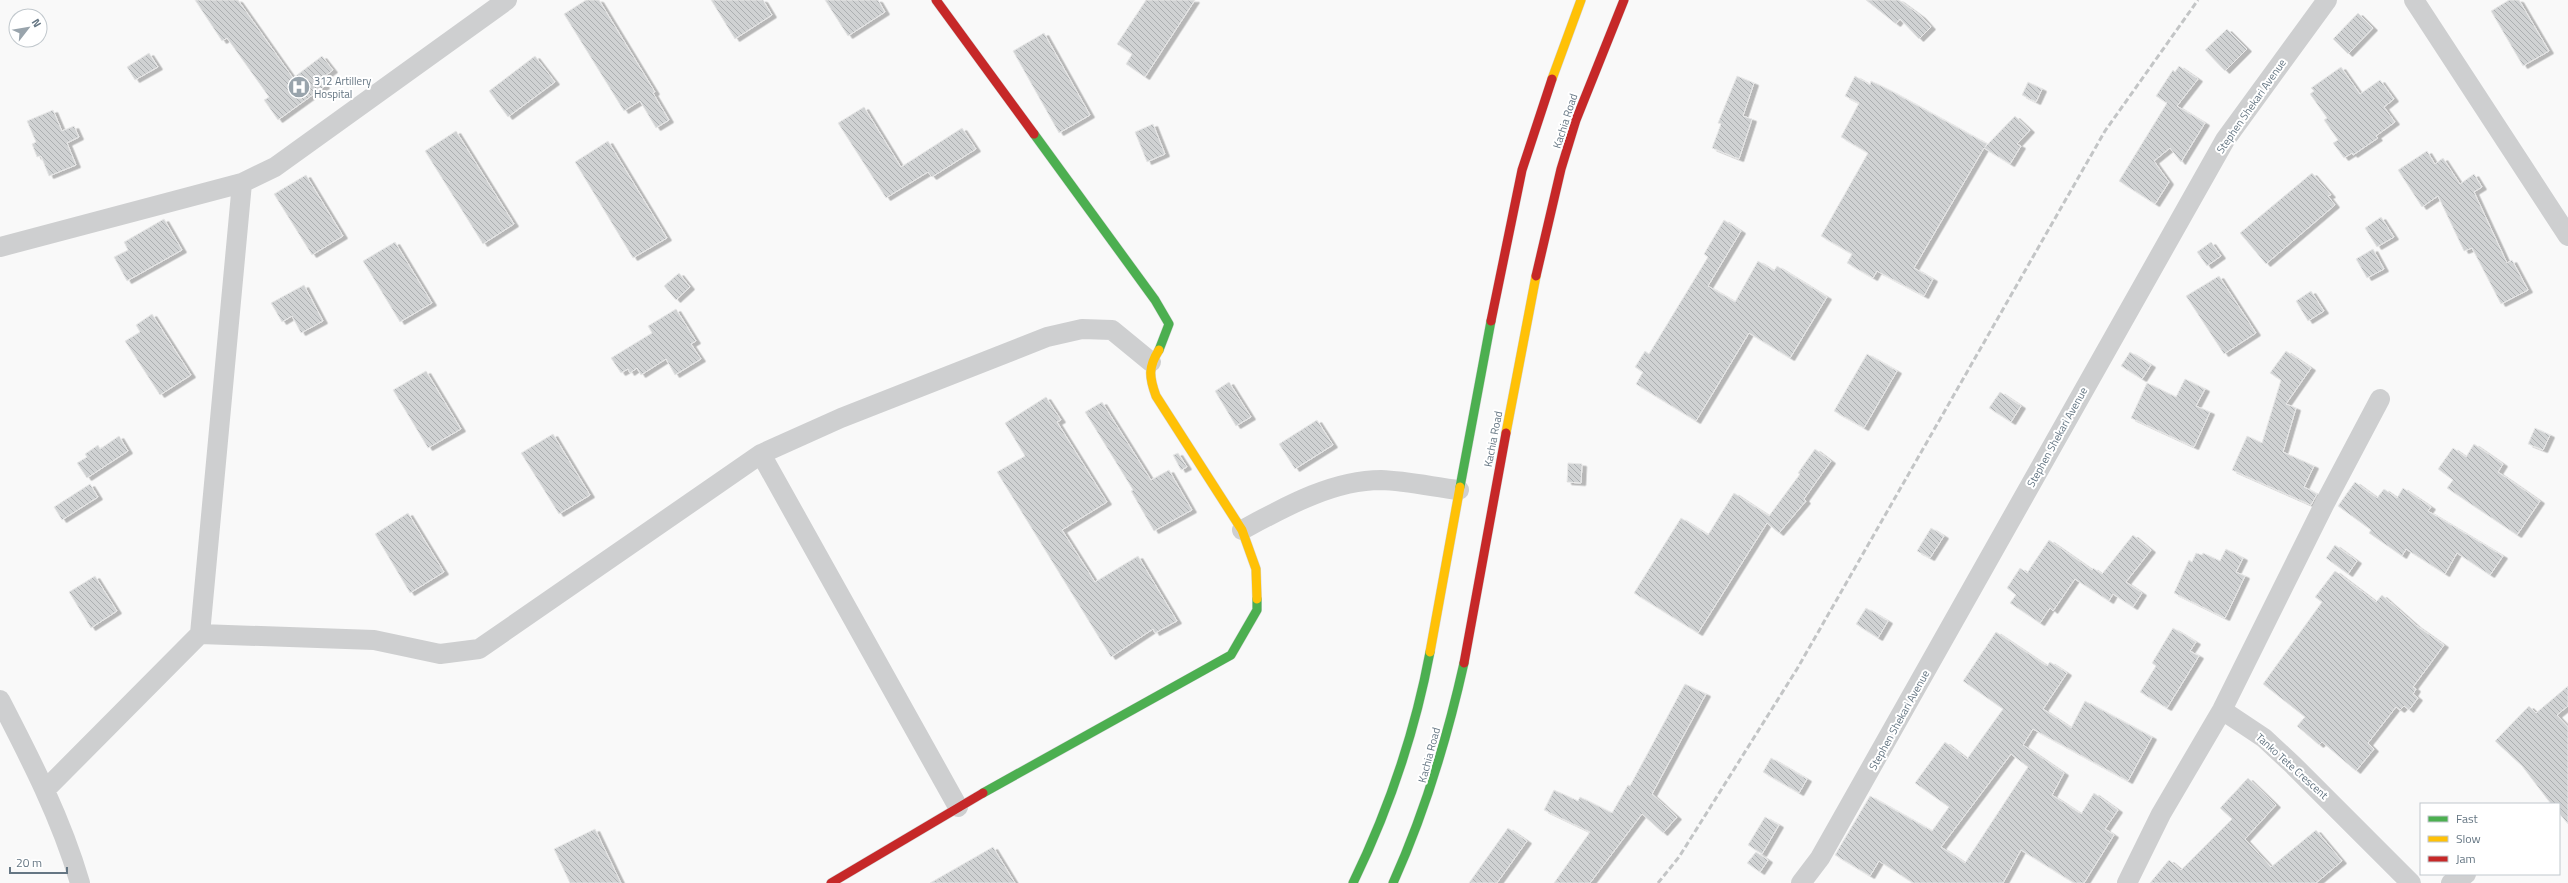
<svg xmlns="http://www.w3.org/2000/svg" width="2568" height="883" viewBox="0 0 2568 883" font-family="'Titillium Web',sans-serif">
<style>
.building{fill:url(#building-back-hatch);stroke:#e8e8e8;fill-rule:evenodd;filter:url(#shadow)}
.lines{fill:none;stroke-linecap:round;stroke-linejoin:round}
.fast-casing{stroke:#d5d6d7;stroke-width:10}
.slow-casing{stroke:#d5d6d7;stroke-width:10}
.jam-casing{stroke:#d5d6d7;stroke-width:10}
.street{stroke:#cecfd0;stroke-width:20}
.fast{stroke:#4caf50;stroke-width:9}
.slow{stroke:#ffc107;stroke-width:9}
.jam{stroke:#c62828;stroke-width:9}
.rail{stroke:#c3c5c6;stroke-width:3;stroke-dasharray:6 3;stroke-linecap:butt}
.labels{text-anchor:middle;stroke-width:4;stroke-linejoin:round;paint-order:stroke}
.poi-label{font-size:11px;fill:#657683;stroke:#fff;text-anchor:start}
.street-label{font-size:11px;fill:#657683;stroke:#fff}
</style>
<defs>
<pattern id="building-back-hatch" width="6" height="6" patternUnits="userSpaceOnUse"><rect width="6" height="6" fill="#d0d2d3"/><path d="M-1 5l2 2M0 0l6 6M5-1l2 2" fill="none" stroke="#acafb1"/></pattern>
<filter id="shadow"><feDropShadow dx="4.5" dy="2.5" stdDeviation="0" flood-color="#0004"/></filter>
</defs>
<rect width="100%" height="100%" fill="#f9f9f9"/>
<!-- building -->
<path class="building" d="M195,0h43l55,78 29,-22 11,14 -12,9 4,7 -47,34 -14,-20 5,-3 -42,-59 -5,3z
M586,0h13l56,92 -2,1 16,27 -13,8 -16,-27 -16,10 -60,-97z
M711,0h52l9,15 -37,24z
M825,0h53l7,12 -37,24z
M1146,0h49l-50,77 -19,-13 6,-10 -15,-10z
M1866,0h33l22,16 10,11 -12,12 -19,-20 -4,5z
M2509,0h10l30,51 -26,15 -32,-55z
M2358,13l15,15 -25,26 -15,-15z
M2227,29l20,20 -22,22 -20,-21z
M1044,33l46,82 -31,18 -46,-82z
M149,53l9,14 -23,13 -8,-13z
M535,56l20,26 -47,35 -19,-26z
M2179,66l19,13 -21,27 28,17 -24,39 -11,-14 -16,13 15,21 -14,22 -36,-23 48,-78 -11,-7 17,-26 2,2z
M2341,67l19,27 20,-14 14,19 -10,8 11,15 -19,14 2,2 -25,17 -1,-2 -8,5 -11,-15 5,-3 -14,-20 3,-2 -17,-24 4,-3 -3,-3z
M1737,76l17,7 -11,33 9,3 -13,40 -27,-11 9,-24 -3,-1z
M1855,76l15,9 1,-4 20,10 96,53 -2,3 30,-31 15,14 -13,14 4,2 -11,18 -26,-16 -70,120 19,11 -9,17 -47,-25 -4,7 -26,-15 5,-9 -31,-18 47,-83 -27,-16 18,-34 -14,-7z
M2028,82l14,7 -6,13 -14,-7z
M864,107l37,60 61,-39 14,21 -44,28 -4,-5 -42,26 -48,-75z
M53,110l9,21 12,-5 5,11 -12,6 9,22 -27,11 -8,-20 -4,1 -5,-13 4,-2 -9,-21z
M1153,124l12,30 -18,8 -12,-30z
M456,131l58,93 -31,20 -58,-93z
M608,141l59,97 -34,20 -58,-96z
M2427,151l8,13 8,-6 17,26 14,-10 8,13 -8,5 33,71 5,-3 16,30 -27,14 -29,-56 -8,3 -26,-55 -16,11 -24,-37z
M2312,173l19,22 -3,1 7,9 -69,59 -26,-31z
M306,175l37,61 -31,19 -38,-61z
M2381,217l13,20 -17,10 -12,-19z
M164,219l18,31 -55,31 -13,-24 14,-7 -4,-8z
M1724,220l17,11 -33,55 27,16 23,-41 16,10 3,-5 50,31 -37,61 -41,-25 -53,88 -60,-37 7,-12 -8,-5 10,-16 4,3 59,-97 -4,-3z
M395,242l37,61 -32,19 -37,-61z
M2211,242l10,14 -14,10 -10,-14z
M2373,249l11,20 -17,9 -11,-19z
M679,273l11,14 -14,13 -12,-14z
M2219,276l37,57 -32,21 -38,-58z
M304,285l19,36 -22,12 -9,-17 -10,6 -11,-19z
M2311,291l13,20 -16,10 -12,-20z
M676,309l20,32 -5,3 10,15 -26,16 -9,-16 -25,16 -4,-7 -7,5 -2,-4 -7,4 -10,-15 41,-25 -4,-7z
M152,314l39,61 -31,20 -35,-54 15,-9 -4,-7z
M2286,351l25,17 -25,36 10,4 -13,44 31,14 -10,21 13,7 -6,11 -79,-35 15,-34 15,7 19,-63 -11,-7z
M2130,352l21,13 -9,14 -21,-13z
M1867,354l30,17 -33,57 -30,-17z
M426,371l35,58 -33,19 -35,-58z
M2185,379l20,10 -9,17 14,6 -16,35 -63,-29 16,-35 29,14z
M1229,382l22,35 -15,9 -21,-35z
M2000,392l21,14 -10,16 -22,-14z
M1046,397l15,23 -4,2 50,80 -45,28 33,52 43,-26 39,65 -22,12 -2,-4 -42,28 -114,-185 28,-16 -20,-33z
M1102,402l49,78 18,-10 23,40 -38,21 -23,-40 2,-1 -48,-78z
M1317,420l16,25 -38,24 -16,-25z
M2535,428l15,7 -7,15 -15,-6z
M553,434l37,61 -31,19 -38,-61z
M119,436l9,15 -41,27 -10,-15 10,-6 -2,-3 13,-9 2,4z
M2474,444l29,20 -5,8 42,29 -23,34 -70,-47 6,-8 -15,-11 15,-21 13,9z
M1815,449l16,12 -27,38 2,2 -27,32 -12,-10 -69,110 -64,-40 47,-75 27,17 26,-42 35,23 31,-42 -2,-1z
M1178,453l9,14 -6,3 -8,-15z
M1568,463l14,1 -1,19 -14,-1z
M2355,482l22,16 7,-9 13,9 6,-10 28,19 -3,4 75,45 -13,19 -33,-22 -12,21 -39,-25 -4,7 -33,-23 2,-3 -33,-24z
M90,484l8,13 -36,23 -8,-13z
M408,513l36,59 -34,21 -35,-59z
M1931,528l13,8 -14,22 -13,-7z
M2133,535l18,15 -25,32 16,11 -9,14 -20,-13 -4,7 -34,-22 -22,32 -3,-3 -10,15 -30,-20 6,-8 -9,-7 13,-20 7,5 22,-33 43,30 1,-2 9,6z
M2335,545l22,16 -9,13 -22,-16z
M2226,549l17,9 -7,14 9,4 -20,42 -51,-25 15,-33 3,2 4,-9 6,2 1,-2 17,8z
M2335,571l41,31 6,-7 35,31 27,19 -31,42 3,2 -3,5 5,4 -9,12 -5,-4 -4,4 -4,-3 -28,36 6,6 -18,22 -34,-29 -3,3 -22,-19 8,-9 -42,-33 59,-82 -7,-5z
M95,576l22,35 -26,17 -22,-36z
M1866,608l22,13 -10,17 -22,-14z
M2173,628l23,14 -6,9 9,5 -32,52 -27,-16 16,-26 -4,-3z
M1996,632l51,34 3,-4 17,11 -24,36 28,19 14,-27 67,36 -24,44 -95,-52 -10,16 41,28 -12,22 29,19 13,-21 24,17 -13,19 9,6 -30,48h-10l-53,-33 -18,33h-90l-34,-22 -9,15 -35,-21 35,-59 62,35 17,-24 -34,-24 30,-41 22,17 36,-50 -40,-28zM2011,754l17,13 -63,96 -24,-16z
M1685,684l21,10 -54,100 25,23 -14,16 -21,-19 -52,69h-36l36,-51 -46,-22 10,-20 24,11 2,-4 32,16 16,-28 2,1z
M2568,686v20l-11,9 11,12v97l-9,-11v-9h-8l-29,-38 -27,-25 34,-35 7,7z
M1771,758l36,21 -8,14 -36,-21z
M2248,778l28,27 -31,34 26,28 45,-37 26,31 -26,22h-166l19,-23 12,10 51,-51 -12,-11z
M1765,817l14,8 -17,29 -14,-9z
M1508,828l19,13 -30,42h-28z
M595,829l26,54h-51l-16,-34z
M993,847l22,36h-85z
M1756,852l12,8 -8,12 -13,-9z"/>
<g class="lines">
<!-- fast casing -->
<g class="fast-casing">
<path id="fast" d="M1034,134l121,166 14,24 -10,26
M1460,487l31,-166
M983,793l248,-138 26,-45v-11
M1353,883c35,-72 62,-151 77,-231
M1393,883c32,-71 54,-144 71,-220"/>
</g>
<!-- slow casing -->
<g class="slow-casing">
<path id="slow" d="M1552,79l29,-79
M1159,350c-11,17 -10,27 -3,46l86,134 14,39 1,30
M1506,433l30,-157
M1430,652l30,-165"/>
</g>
<!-- jam casing -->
<g class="jam-casing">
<path id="jam" d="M936,0l98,134
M1536,276l25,-107 15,-49 48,-120
M1491,321l31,-151 30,-91
M1464,663l42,-230
M831,883l152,-90"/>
</g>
<!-- street -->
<path class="street" d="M2414,0l154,236
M0,247l242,-64 33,-16 232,-167
M761,454l197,353
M1242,530c41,-22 90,-50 139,-50 26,1 53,7 78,10
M200,634l174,6 66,14 39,-5 282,-195 80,-36 206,-81 35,-8 30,1 39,32
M0,700c31,60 61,118 80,183
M2222,710l42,28 29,27 118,118
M46,789l154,-155 42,-451
M1801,883l19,-25 405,-718 102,-140
M2127,883l34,-69 61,-104 103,-207 55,-104
M2451,883l15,-9"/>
<!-- fast -->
<use href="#fast" class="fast"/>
<!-- slow -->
<use href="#slow" class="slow"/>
<!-- jam -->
<use href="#jam" class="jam"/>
<!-- rail -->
<path class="rail" d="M1658,883l21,-26 118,-188 308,-538 93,-131"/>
</g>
<!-- icons -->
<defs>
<g id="hospital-disc" transform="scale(1.15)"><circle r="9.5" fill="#99a4ac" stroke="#fff"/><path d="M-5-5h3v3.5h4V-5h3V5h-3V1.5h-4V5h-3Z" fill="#fff"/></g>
</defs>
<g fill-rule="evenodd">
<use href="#hospital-disc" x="299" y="87"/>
</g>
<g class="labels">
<!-- poi labels -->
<g class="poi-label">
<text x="314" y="85">312 Artillery<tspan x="314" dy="13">Hospital</tspan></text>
</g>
<!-- street labels -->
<g class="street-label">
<text transform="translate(2251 106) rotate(-55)" y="4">Stephen Shekari Avenue</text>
<text transform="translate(1565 121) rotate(-72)" y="4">Kachia Road</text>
<text transform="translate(2057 437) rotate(-61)" y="4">Stephen Shekari Avenue</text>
<text transform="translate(1493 439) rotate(-79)" y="4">Kachia Road</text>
<text transform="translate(1899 720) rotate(-61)" y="4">Stephen Shekari Avenue</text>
<text transform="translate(1429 755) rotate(-75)" y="4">Kachia Road</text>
<text transform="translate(2292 766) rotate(42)" y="4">Tanko Tete Crescent</text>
</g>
</g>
<!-- legend -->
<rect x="2420" y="803" width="140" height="72" fill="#ffffff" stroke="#c1c8cd"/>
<rect x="2428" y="816" width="20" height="6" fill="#4caf50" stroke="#c1c8cd"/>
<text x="2456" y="823" font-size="12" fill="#657683">Fast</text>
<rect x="2428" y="836" width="20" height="6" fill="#ffc107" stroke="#c1c8cd"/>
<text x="2456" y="843" font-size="12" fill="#657683">Slow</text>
<rect x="2428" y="856" width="20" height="6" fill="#c62828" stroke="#c1c8cd"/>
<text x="2456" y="863" font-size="12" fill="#657683">Jam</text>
<!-- north arrow -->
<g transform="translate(28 28) rotate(59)"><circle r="19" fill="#ffffff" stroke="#c1c8cd"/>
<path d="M0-3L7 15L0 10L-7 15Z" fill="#99a4ac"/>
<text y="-6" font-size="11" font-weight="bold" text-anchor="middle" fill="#657683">N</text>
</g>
<!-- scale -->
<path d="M10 867v6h57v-6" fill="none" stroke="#657683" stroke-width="2"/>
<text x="16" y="867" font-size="12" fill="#657683" stroke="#ffffff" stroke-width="3" paint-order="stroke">20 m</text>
</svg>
